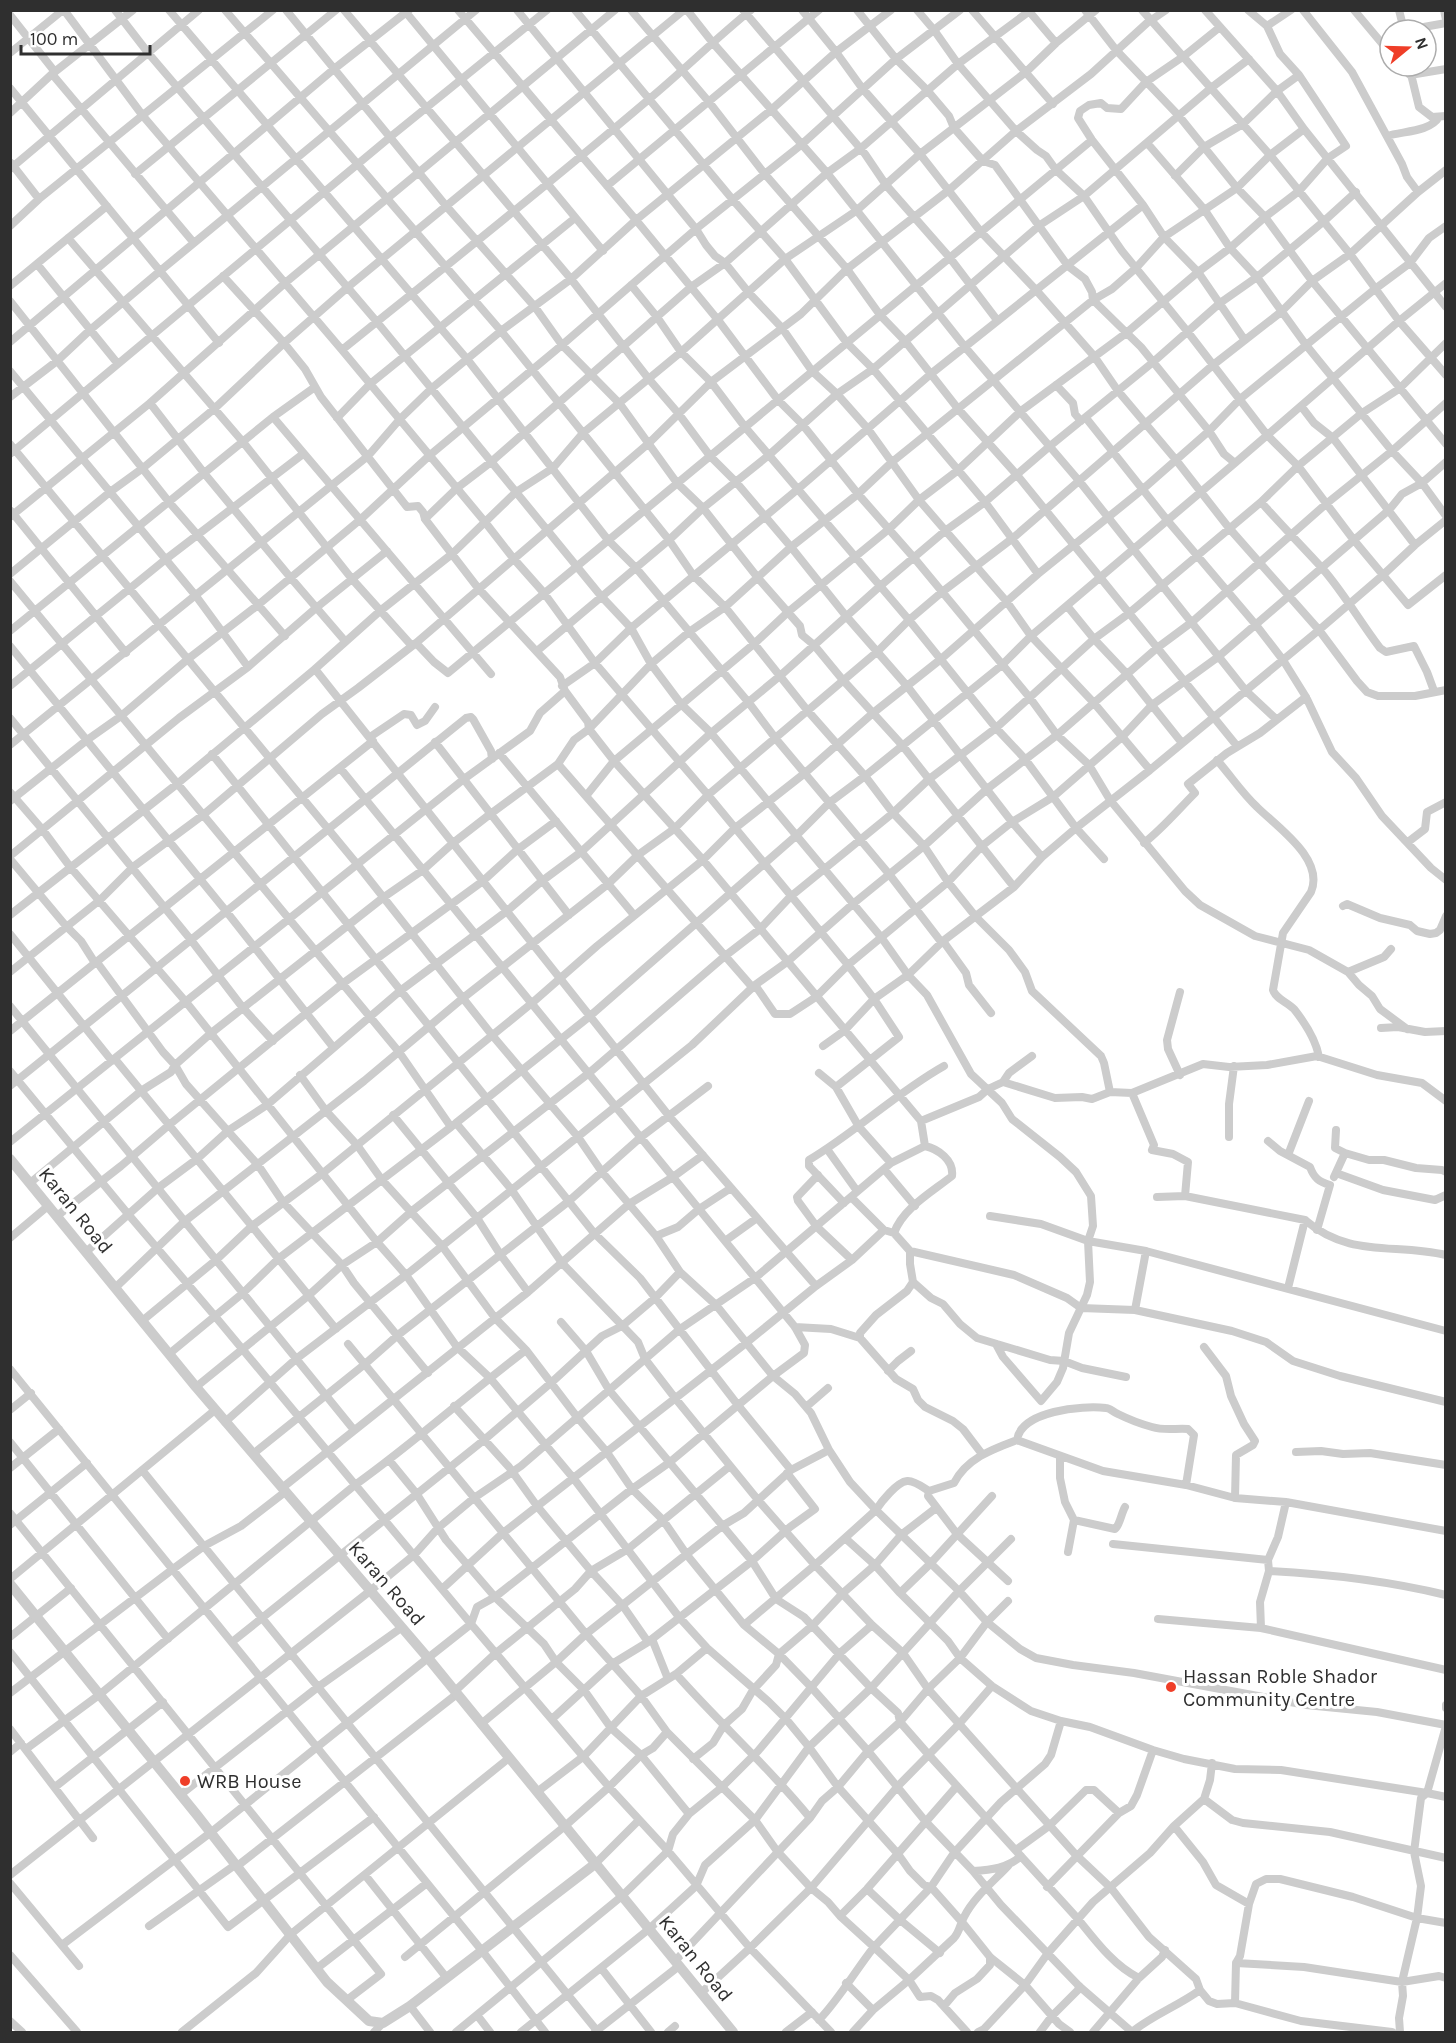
<svg xmlns="http://www.w3.org/2000/svg" width="1456" height="2043" viewBox="0 0 1456 2043" font-family="Karla,sans-serif">
<style>
.lines{fill:none;stroke-linecap:round;stroke-linejoin:round}
.minor{stroke:#ccc;stroke-width:8}
.tertiary{stroke:#ccc;stroke-width:10}
.poi-dot{fill:#ef3e28;stroke:#fff;stroke-width:2}
.labels{text-anchor:middle;stroke-width:6;stroke-linejoin:round;paint-order:stroke}
.street-label{font-size:20px;fill:#2f2f2f;stroke:#fff}
.poi-label{font-size:20px;fill:#2f2f2f;stroke:#fff;text-anchor:start}
</style>
<rect width="100%" height="100%" fill="#fff"/>
<g class="lines">
<!-- minor -->
<path class="minor" d="M64,10l79,106 199,234 143,172 28,36 31,35 51,70 113,132 140,170 26,34 25,38 -63,50
M115,10l34,44 228,268 224,274 30,32 20,36 30,40 30,29 170,204 27,38 19,20 44,79 31,29 10,16 48,38 16,15 15,24 2,30 -5,15 2,41 -3,13 -18,38 -6,35 -6,14 -16,19 -38,-44 -7,-13
M169,10l298,349 141,181 28,28 113,135 27,36 113,135 53,69
M225,10l276,321 168,209 24,35 32,32 82,103 58,66 28,37 31,33 24,36 28,35 33,33 16,22 7,19 69,65 3,7 6,29
M286,10l161,197 88,100 27,38 58,59 57,79 26,25 55,70 42,48 2,9 12,10 28,34 60,66 112,142
M344,10l227,269 77,99 30,35 32,43 26,26 55,65 55,69 61,70 105,136 30,35
M404,10l199,241
M458,10l178,210 82,100 60,80 24,24 56,70 57,65 115,139 27,37 32,30 21,35 75,91 15,14 55,31 54,14 39,22 36,-15 7,-8
M517,10l179,219 10,16 9,11 10,7 24,30 33,35 30,43 25,23 31,35 51,71 88,102 24,34 63,67 56,67
M575,10l158,190 52,59 62,84 26,26 112,133 53,72
M631,10l78,92 55,71 83,96 33,46 25,26 54,69 58,65 220,271
M687,10l26,33 114,130 138,174 115,135 166,209 30,28
M743,10l122,144 21,31 64,73 47,62
M802,10l34,42 26,36 58,66 61,78 55,58 58,66 24,35 58,69 53,68 90,102 38,51 10,11 11,4h37l31,-6
M857,10l39,49 31,31 22,26 5,12 29,33 12,4 73,101 17,13 7,13 1,8 48,47 68,84 15,23 11,9
M917,10l17,20 24,34 58,67 21,19 9,6 10,14 28,26 38,55 65,80 80,104 31,31 55,73 55,66 38,-30
M972,10l81,94
M1028,10l28,33
M1085,10l31,40 63,66 58,72 28,29 47,64 134,163
M1142,10l128,145 80,99 49,67 47,54
M1205,10l72,81 27,38 142,178
M1303,10l49,62 50,92 5,13 11,15
M1354,10l36,43
M1399,10l5,20
M1444,10l2,10
M10,15l45,57
M1267,26l24,-16
M1220,27l-36,29 -38,26 -25,27 -14,-1 -6,-5 -12,2 -9,6 -2,7 14,22 51,65 21,32 34,35 46,67
M1407,30l39,-7
M10,53l53,-43
M1402,66l8,9 36,-6
M1409,66l10,41 13,10 14,-1
M52,74l142,169
M10,88l209,255
M10,113l42,-39 81,-64
M1387,136c16,-5 43,-4 52,-19
M1148,144l56,65 26,39 27,29 49,68 86,106 30,32 24,33
M11,163l28,36
M10,169l189,-159
M135,174l201,-164
M1175,176l29,-29 39,-23 34,-33 22,-16
M607,186l212,-176
M10,226l29,-27 234,-189
M68,238l175,204 109,137 60,67
M37,264l81,100
M223,276l61,67 21,26 16,28 86,110 11,-1 5,6 2,7 53,69 82,89 5,14 23,31 1,7 25,32 89,99 218,261 4,25
M631,285l26,32 24,35 30,30 34,45 164,193 87,108 29,31 51,69 28,31
M10,286l97,-80
M10,301l159,201 116,134
M10,342l324,-273 75,-59
M342,350c103,-83 206,-165 306,-250 35,-29 67,-61 103,-90
M10,371l186,225 52,71
M1056,385l17,18 2,11 6,7
M10,397l47,-36 33,-31 70,-59 316,-261
M150,403l54,70 86,104 55,64
M1301,406l13,17 19,15 82,107
M273,417l218,257
M337,418l33,-34 205,-166
M1086,418l81,102 89,105 27,35 23,37 26,55 24,26 26,38 49,52 15,12
M10,444l347,420 135,171 86,102 24,35 54,64 24,36 36,33 57,71 -103,86 -38,27 -137,108 -18,10 -6,17 -43,34 -218,175 -148,112
M10,454l379,-316 158,-128
M1261,502c20,23 41,44 61,66 22,25 38,54 58,80l6,4 28,-6 13,26 7,19
M11,511l115,142
M10,517l140,-114 135,-120 330,-273
M425,519l32,-31 34,-26 200,-175 34,-24 102,-90 33,-24 98,-85 73,-54
M10,574l100,-82 33,-24 71,-59 70,-66 64,-56 336,-277
M10,581l389,471 52,75 5,-4 55,66 51,74 76,79 7,17 30,39 83,102 57,65 -71,60
M1068,607l26,32 33,35 55,69
M10,631l263,-214 42,-30
M416,643l18,19 14,11 644,-533
M10,646l216,265 107,136
M537,651l132,-111 34,-32 66,-53 68,-61 36,-25 167,-144 44,-29 127,-108 38,-29
M315,669l354,447 147,170
M10,686l156,-127 137,-105
M562,686l33,-23 36,-35 167,-139 134,-116 211,-168
M10,718l181,222 52,68 30,33
M370,737l34,-23 7,1 6,10 8,-4 10,-14
M435,742l134,173
M10,745l358,-289 32,-37 32,-31 69,-57 70,-52 65,-59 135,-110 65,-58 55,-42
M499,753l135,162
M212,754l382,479 46,45 97,126 54,66
M1217,760c14,16 25,33 40,47 20,20 68,52 54,85l-28,41 -10,57c3,9 14,12 21,19 11,14 22,31 25,48
M558,764l195,224
M340,768l455,559 10,18 -1,8 -31,23 22,18 16,19 18,37 21,32 26,28 -61,55 57,60 31,28 25,36 32,-31 32,28 39,25 30,10 29,6 63,23 31,9 51,10 46,1 146,23 19,4
M10,792l32,37 29,39 115,134 191,240 29,33 51,72 33,31 84,101 105,138 28,31 62,54 17,17 23,28 29,40 60,67 12,17 14,14 7,2 31,35 28,35 35,28 34,39 11,8
M586,796l28,-35 141,-118 33,-31 101,-83 30,-29 38,-29 64,-60 104,-77 73,-62 32,-24 35,-31 34,-26 29,-33 18,-12 -47,-71 -19,-21 -13,-28 -19,-16
M10,801l77,-61 34,-24 67,-57 70,-54 103,-86 69,-64 132,-110 134,-116 105,-84 95,-86 64,-49
M1408,842l17,-13 2,-17 19,-10
M1144,843c19,-15 34,-33 51,-50l-7,-9 39,-31 33,-20 46,-36
M10,856l169,-138 69,-51 68,-59 71,-57
M10,859l56,67 15,15 14,22 4,2 64,87 12,13 11,19 72,81 25,37 59,63 12,18 74,90
M1343,906l4,-2 33,14 30,7 7,6 13,3 6,-1 4,-3 6,-14
M10,915l167,-131 138,-115 65,-58 72,-57 64,-62 37,-24 30,-35 98,-81 104,-93 71,-48 64,-57 106,-82 30,-29 40,-33
M10,934l102,127
M943,941l23,32 3,12 22,28
M10,972l90,-72 33,-33 70,-52 119,-101 36,-26 58,-45 233,-200 62,-61 90,-68 46,-45 102,-79 67,-59 75,-57 56,-51 19,-13
M1348,972l11,13 13,11 8,13 27,20
M755,985l20,29h15l26,-17 32,-32 100,-83 34,-36 30,-24 41,-25 69,-60 30,-32 66,-48 171,-147 13,-16 20,-11 24,-21
M1180,992l-13,48 1,9 12,26
M10,1006l344,424
M1381,1028l17,-1 27,5 21,-1
M10,1031l363,-290
M823,1046l21,-15 30,-32 34,-24 35,-34 71,-54 28,-30 34,-29 74,-58 169,-140 64,-55 32,-30 31,-25
M115,1059l221,270
M10,1071l118,143 86,101 257,309 138,163 59,64 82,97 81,84
M819,1073l17,14 23,40 32,36
M300,1075l26,36 31,34 25,35 60,66 53,72 31,32 51,67 29,34 26,38 31,31 24,35 57,70 35,29 33,34 56,63 32,-29 28,-33 148,166 35,33 38,49 47,42 4,11 9,11 8,3 18,-1 66,18 91,11
M1003,1082l52,16 27,-1 10,2 18,-7 22,1 71,-29 26,3 38,-2 50,-9 60,19 45,8 24,18
M10,1086l456,-368 5,-1 2,2 18,32 1,8
M1132,1093l22,52 -2,5 21,4 15,8 -3,34
M393,1115l84,103 23,36 28,38
M921,1121l58,-24 9,-8 15,-7 6,-9 23,-17
M456,1123l134,-107 207,-181 32,-32 36,-27 137,-111 29,-29 204,-173 164,-142 47,-38
M1229,1137v-33l5,-38
M1268,1141l12,10 30,16c4,11 9,15 20,18l-13,45
M10,1142l454,-363 66,-48 10,-18 25,-22
M827,1149l30,42
M1345,1153l24,7h15l32,8 26,2 4,2
M1288,1155l21,-54
M884,1169l31,37
M1336,1173l47,17 52,10 11,-5
M818,1175l-21,22 1,4 19,26 35,33
M1334,1177l11,-24 -10,-5 1,-18
M30,1183l111,-92 30,-19 4,-7 35,-31 174,-137 39,-27 30,-27 36,-28 69,-51 16,-24 15,-11 62,-65 38,-32 36,-25 66,-60 67,-53 34,-32 201,-162 19,-11 24,-21 28,-31 73,-49 33,-33 34,-26
M851,1197l33,33 10,3 16,18v13l3,18 18,16 12,6 17,20 17,14 73,22 14,1 18,7 44,9
M1157,1197l28,-1 120,24c44,38 89,23 141,35
M844,1203l-35,-37v-6c47,-28 87,-67 135,-94
M57,1216l64,-50 48,-41 173,-141 141,-103 34,-31 39,-29
M990,1216l51,8 47,17 58,10 300,80
M656,1236l22,-9 21,-18 32,-21
M10,1238l38,-32
M725,1241l32,-23
M910,1251l104,24 53,23 14,10 54,2 97,21 34,11 27,19 47,15 106,26
M86,1252l72,-64 39,-29 32,-29 38,-25 133,-114 107,-80 35,-30 39,-29 130,-119 70,-58 98,-88 66,-56 40,-29 65,-56 102,-83 68,-60 37,-26 66,-55 33,-30
M913,1282l-6,9 -31,24 -16,18v5l36,41 17,10 5,11 7,7 28,14 10,8 19,25
M115,1288l70,-67 179,-140 99,-83 145,-114 30,-29 36,-26 34,-34 170,-144 31,-31 33,-28 71,-54 200,-173 68,-53 31,-31 38,-27 68,-62 28,-22
M1288,1288l17,-68
M1135,1310l11,-59
M142,1321l74,-61 36,-34 71,-53 209,-170 65,-57 106,-86 31,-31 71,-56 68,-60 68,-54 97,-85 105,-85 66,-58 31,-32 135,-110 35,-26 19,-25 17,-12
M561,1322l25,29 23,39 143,171 24,38 28,18 67,71 27,25 2,9 28,32 150,165c17,21 36,47 61,59
M795,1327l36,2 29,9
M348,1344l238,290 55,62 26,36 88,88 22,31 34,37 17,14 12,14 34,31c-19,24 -34,51 -55,73
M1204,1347l22,29 5,20 13,28 11,17 -2,4 -17,10 -1,43
M169,1354l74,-61 35,-34 173,-132
M10,1369l473,583 62,80
M888,1371l10,-10 13,-10
M196,1387l112,-91 34,-31 35,-23 35,-31 177,-138 136,-117 35,-27 30,-32 103,-84 35,-33 68,-52 98,-89 34,-25 133,-112 37,-36 64,-53 37,-24 47,-46
M454,1406l55,61 28,39 54,65 32,35 25,36 4,-3 16,40
M806,1407l22,-19
M10,1410l21,-17
M225,1422l71,-63 110,-84 286,-230 63,-60 32,-23 67,-59 70,-57 63,-57 70,-54 100,-87 35,-26 134,-118 66,-53 54,-48
M1017,1440c4,-29 65,-35 89,-32 4,0 7,4 12,6 10,5 23,10 34,13 13,4 24,1 36,2l6,6 -8,50
M10,1442l158,197
M1296,1452l25,-1 22,3 27,-1 76,12
M253,1454l112,-90 33,-29 171,-134 72,-64 67,-51
M1060,1456v22l5,24 9,18 -6,32
M389,1460l27,33 30,47 49,57 49,47 12,18 28,28 27,38 30,27 48,59
M10,1468l49,-39
M142,1470l456,562
M282,1488l246,-196 101,-88 44,-27 30,-22
M929,1491l25,-8c13,-25 39,-34 63,-43l86,31 83,14 49,13 51,4 160,29
M10,1513l371,461 -34,26
M1074,1520l41,9c5,-4 6,-15 10,-22
M10,1525l77,-62
M845,1538l30,27 25,28 48,48 12,17 27,-36 21,-21
M1113,1544l155,16
M1269,1571c59,3 119,10 177,24
M10,1579l205,-169
M1008,1581l-51,-47 -29,-38 1,-5c-5,-3 -15,-11 -22,-10 -10,1 -26,21 -31,29l83,81 28,31 33,27 16,9 37,7 61,8 172,32 71,7 69,13
M442,1589l61,-56 243,-190 70,-57 36,-26 32,-30
M900,1593l30,-29 62,-68
M1158,1619l103,9 185,42
M1261,1628l-1,-26 9,-31 -1,-11 10,-23 8,-35
M10,1637l61,-49
M652,1639l100,-78 38,-34 25,-18 -28,-36
M232,1642l252,-202 68,-58 50,-46 20,-10 33,-28 25,-26
M10,1652l218,275 146,-110
M676,1674c43,49 93,93 134,144
M455,1691l41,-38 79,-64 16,-18 37,-22 102,-83
M10,1693l163,-124 31,-23 37,-20 44,-34
M1446,1705v3
M552,1719l60,-55 36,-22
M481,1724l75,-62 30,-28 136,-108 22,-13 47,-43 38,-20
M10,1729l83,109
M26,1749l73,-54 256,-210c59,-42 113,-91 171,-135
M10,1752l11,-9
M693,1759l20,-16 11,-18 18,-16 11,-19 23,-25 3,-11 34,-29 30,-32 32,-28 26,-30 35,-27
M55,1787l108,-85
M537,1792l47,-36 57,-60 35,-22 31,-26
M180,1795l138,-108 83,-59
M1204,1799l28,21 11,3 87,9 116,26
M1174,1826l29,36 13,23 33,19
M1016,1850l33,-24 37,-36h8l25,23
M595,1864l44,-44
M236,1867l221,-173
M973,1871l28,34 78,81 53,46
M10,1875l360,-284 44,-36 24,-27 36,-30 47,-32 159,-137 75,-51 136,-115 34,-17c13,3 29,14 27,30 -20,16 -49,32 -58,57
M365,1875l81,102
M10,1883l69,83
M1047,1887l72,-74 12,-7 6,-11 16,-45
M867,1889l32,30 41,34
M840,1916l27,-27 90,-103
M149,1926l86,-61
M10,1955l67,77
M405,1957l160,-131 44,-39 32,-32 12,-7 14,-16
M675,1961l135,-143 12,-17 16,-14 30,-36 58,71 47,49c18,-1 35,-3 48,-15
M1236,1963l68,4 98,15 37,-6 7,2
M601,1968l50,64
M316,1969l111,-86
M846,1983l27,27
M701,1993l49,-45 61,-60 87,-102 62,-63 32,-37
M1235,2003l1,-40 4,-7 9,-52 7,-20 10,-5h14l73,18 64,21 29,5
M410,2006l20,26
M944,2006l11,-13 22,-14 13,-14v-8
M477,2015l13,17
M10,2021l12,11
M182,2032l74,-59 35,-39 218,-176
M374,2032l9,-9
M456,2032l166,-136 46,-45 5,-17 16,-20 32,-26 37,-37 82,-98 32,-28
M521,2032l128,-103 47,-43 9,-21 50,-45 54,-73 62,-59 88,-97 52,-52
M595,2032l84,-66
M668,2032l7,-6
M786,2032l26,-20
M853,2032l20,-22 36,-30 -35,-33 57,-60 23,-34 47,-51 44,-38 6,-9 10,-34
M967,2032l-29,-32 -7,-4 -11,1 -11,-17 45,-42c6,-7 6,-14 10,-21 10,-20 29,-35 44,-51
M978,2032l6,-3 41,-44 23,-32 45,-51 57,-49 24,-27 30,-27 6,-19 2,-17
M1040,2032l12,-16 26,-26 1,-4
M1093,2032l46,-54 23,-21 3,-7
M1132,2032c21,-17 46,-26 68,-42
M1400,2032l-1,-14 4,-22 -1,-14 15,-64 4,-32 -7,-34 7,-54 6,-5 19,-67"/>
<!-- tertiary -->
<path class="tertiary" d="M10,1159l186,228 232,271 305,374
M10,1584l187,231 130,167 42,39 14,2 27,-17 185,-142"/>
</g>
<!-- markers -->
<g class="poi-dot">
<circle cx="1171" cy="1687" r="6"/>
<circle cx="185" cy="1781" r="6"/>
</g>
<g class="labels">
<!-- street labels -->
<g class="street-label">
<text transform="translate(76 1210) rotate(51)" y="7">Karan Road</text>
<text transform="translate(387 1583) rotate(49)" y="7">Karan Road</text>
<text transform="translate(696 1958) rotate(51)" y="7">Karan Road</text>
</g>
<!-- poi labels -->
<g class="poi-label">
<text x="1183" y="1683">Hassan Roble Shador<tspan x="1183" dy="23">Community Centre</tspan></text>
<text x="197" y="1788">WRB House</text>
</g>
</g>
<!-- border -->
<rect width="1456" height="2043" fill="none" stroke="#2f2f2f" stroke-width="24"/>
<!-- north arrow -->
<g transform="translate(1408 48) rotate(71)"><circle r="28" fill="#ffffff" stroke="#acacac" stroke-width="1.5"/>
<path d="M0-4.5L10 22L0 15L-10 22Z" fill="#ef3e28"/>
<text y="-9" font-size="16" font-weight="bold" text-anchor="middle" fill="#2f2f2f">N</text>
</g>
<!-- scale -->
<path d="M21 45v9h129v-9" fill="none" stroke="#2f2f2f" stroke-width="3"/>
<text x="30" y="45" font-size="18" fill="#2f2f2f" stroke="#ffffff" stroke-width="4.5" paint-order="stroke">100 m</text>
</svg>
